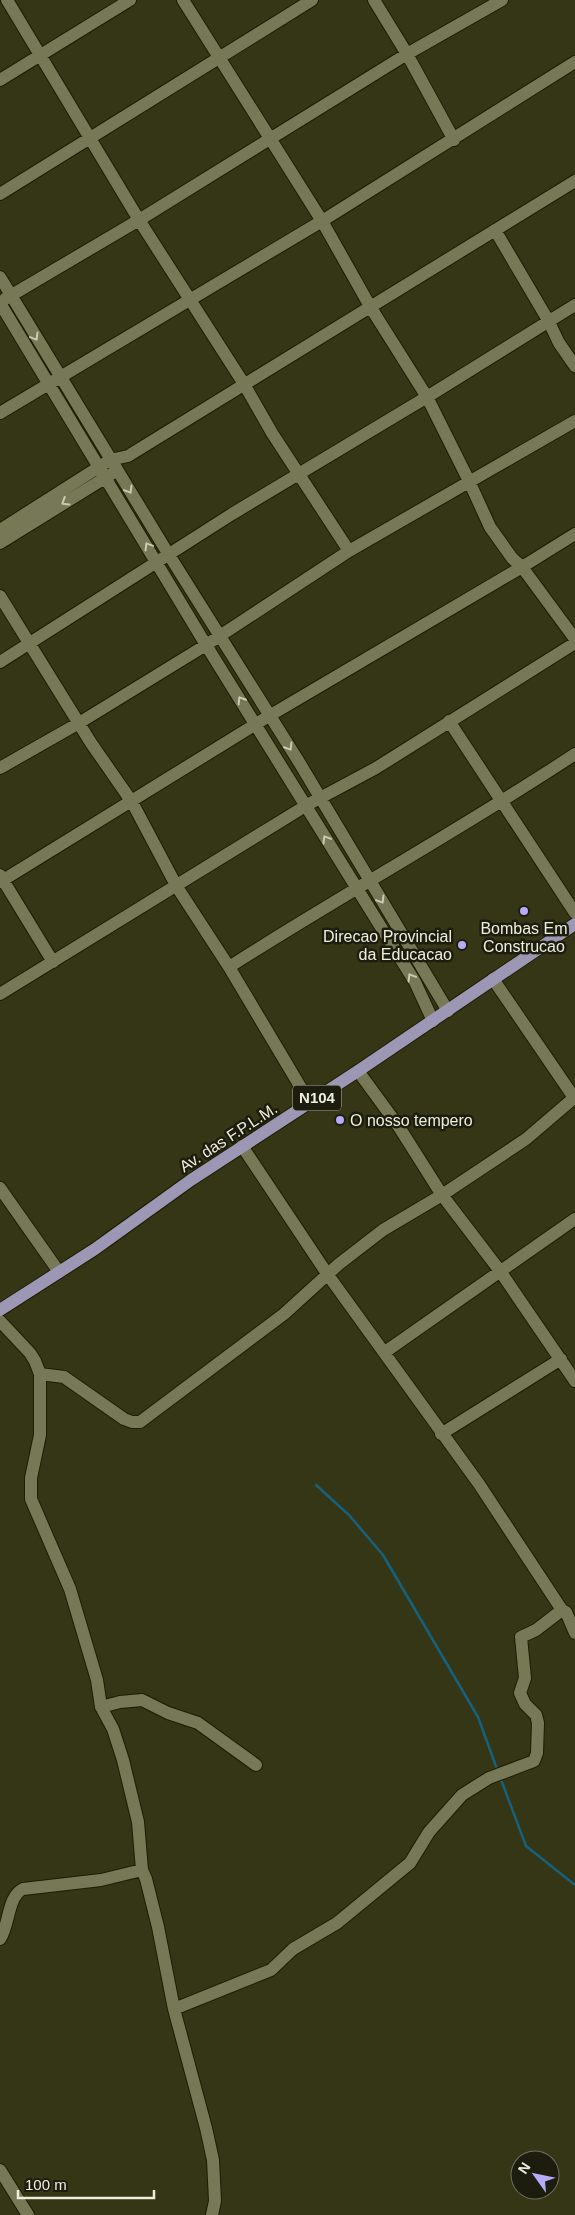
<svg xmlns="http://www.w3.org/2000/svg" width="575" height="2215" viewBox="0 0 575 2215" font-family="Helvetica,sans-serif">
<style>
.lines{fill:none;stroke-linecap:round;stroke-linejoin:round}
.stream{stroke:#16617e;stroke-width:2.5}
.minor-casing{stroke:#1d1d00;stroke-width:14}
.major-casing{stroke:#1d1d00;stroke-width:14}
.minor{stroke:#767856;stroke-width:12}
.major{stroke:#9c97b5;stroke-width:12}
.oneway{stroke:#c9cbb4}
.poi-dot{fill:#b6abf8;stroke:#1c1d0f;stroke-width:2}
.labels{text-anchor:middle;stroke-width:5;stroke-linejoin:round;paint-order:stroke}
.shield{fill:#1c1d0f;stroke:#aeb09e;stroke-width:1}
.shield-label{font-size:15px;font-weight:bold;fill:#edefdc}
.poi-label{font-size:16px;fill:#edefdc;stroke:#1c1d0f}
.street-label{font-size:16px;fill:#edefdc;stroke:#1c1d0f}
</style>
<rect width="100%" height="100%" fill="#353616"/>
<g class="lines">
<!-- stream -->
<path class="stream" d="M316,1485l33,30 34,40 95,162 19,52
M500,1777l26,69 49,39"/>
<!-- minor casing -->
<g class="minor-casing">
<path id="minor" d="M7,0l132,220 105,164 28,49 77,118
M183,0l139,221 49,87 56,89 42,84 21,46 22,31 10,9 53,72
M374,0l33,54 47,86
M0,80l130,-80
M0,194l312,-194
M495,230l53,90 11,23 16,23
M0,277l169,278 130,207 149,249
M5,299l134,-79 268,-166 95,-54
M0,303l206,342 209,337 18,39
M0,413l322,-192 253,-159
M0,530l110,-70 18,-4 447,-275
M0,543l113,-70
M0,596l91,147 41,59 45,85 52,80 81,136
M0,662l232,-148 195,-117 148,-92
M449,721l126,192
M0,768l79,-45 127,-78 143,-94 226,-130
M0,875l53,87
M0,882l269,-166 253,-149 53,-33
M229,967c114,-73 233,-138 346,-213
M493,979l82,120
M0,994l307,-189 69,-37 199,-125
M358,1071l41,56 43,68 58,76 75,110
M242,1146l86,129 151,209 83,126 4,2 9,21
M0,1188l59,84
M0,1321l30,32 5,8 5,13v61l-9,43v21l39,90 27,91 4,27 12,22 10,31 15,62 4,48 4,9 12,48 16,82 32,119 7,32 2,41 -3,14
M385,1352l190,-133
M40,1374l24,3 60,42 8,3h8l144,-108 55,-50 44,-34 59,-35 84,-56 49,-42
M441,1434l120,-75
M101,1707l19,-5 22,-2 26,13 30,10 58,42
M0,1939c10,-15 7,-42 23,-50l78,-9 41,-10
M174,2009l97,-39 22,-21 44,-26 73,-60 19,-31 33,-37 27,-17 45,-17 3,-8 1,-30 -2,-8 -11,-11 -5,-11 5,-15 -4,-41 15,-7 26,-20
M0,2170l28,45"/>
</g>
<!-- major casing -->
<g class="major-casing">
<path id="major" d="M0,1310l95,-61 96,-69 167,-109 217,-147"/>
</g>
<!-- minor -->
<use href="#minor" class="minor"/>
<!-- major -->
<use href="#major" class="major"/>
</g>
<!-- one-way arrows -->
<defs><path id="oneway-chevron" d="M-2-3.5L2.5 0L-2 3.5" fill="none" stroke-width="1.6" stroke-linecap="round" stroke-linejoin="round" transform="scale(1.25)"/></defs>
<g class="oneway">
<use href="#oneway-chevron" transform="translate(35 337) rotate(59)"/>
<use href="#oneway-chevron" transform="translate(129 490) rotate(59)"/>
<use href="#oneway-chevron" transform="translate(65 502) rotate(148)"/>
<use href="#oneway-chevron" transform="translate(148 546) rotate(-121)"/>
<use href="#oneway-chevron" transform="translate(241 700) rotate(-122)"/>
<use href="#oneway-chevron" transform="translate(289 747) rotate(58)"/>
<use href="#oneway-chevron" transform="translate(326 839) rotate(-121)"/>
<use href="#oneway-chevron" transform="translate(381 900) rotate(59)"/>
<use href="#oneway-chevron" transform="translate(411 977) rotate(-121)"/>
</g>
<!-- markers -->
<g class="poi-dot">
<circle cx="524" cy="911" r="5"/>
<circle cx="462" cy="945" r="5"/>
<circle cx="340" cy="1120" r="5"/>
</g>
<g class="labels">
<!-- shield labels -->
<rect class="shield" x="293" y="1085.5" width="48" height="25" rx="4"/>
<g class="shield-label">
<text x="317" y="1103">N104</text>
</g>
<!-- poi labels -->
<g class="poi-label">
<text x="524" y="934">Bombas Em<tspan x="524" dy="18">Construcao</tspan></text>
<text x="452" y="942" text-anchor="end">Direcao Provincial<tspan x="452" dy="18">da Educacao</tspan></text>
<text x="350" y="1126" text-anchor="start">O nosso tempero</text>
</g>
<!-- street labels -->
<g class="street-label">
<text transform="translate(228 1137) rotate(-33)" y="6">Av. das F.P.L.M.</text>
</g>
</g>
<!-- north arrow -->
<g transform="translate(535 2175) rotate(303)"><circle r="24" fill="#1c1d0f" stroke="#707161"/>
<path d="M0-4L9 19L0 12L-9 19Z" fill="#b6abf8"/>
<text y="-8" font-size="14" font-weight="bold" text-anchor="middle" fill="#edefdc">N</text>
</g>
<!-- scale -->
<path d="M18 2190v8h136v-8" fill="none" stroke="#edefdc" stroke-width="2.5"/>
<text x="25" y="2190" font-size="15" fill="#edefdc" stroke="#1c1d0f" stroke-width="4" paint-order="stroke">100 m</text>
</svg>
